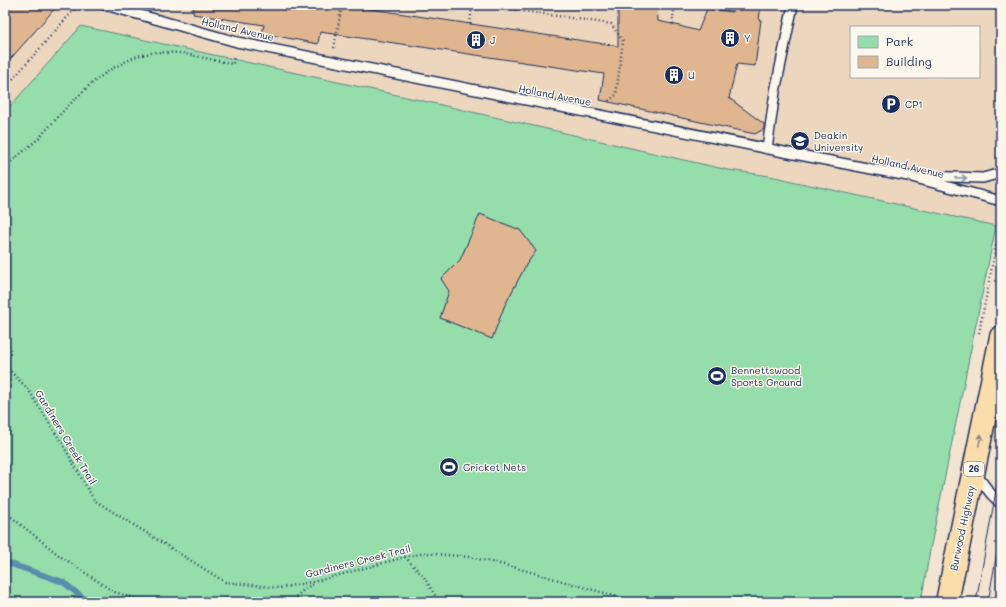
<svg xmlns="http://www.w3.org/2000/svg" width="1006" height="607" viewBox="0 0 1006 607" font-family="Mali,sans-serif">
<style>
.built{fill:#edd6be;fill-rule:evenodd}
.green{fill:#96ddac;stroke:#588685}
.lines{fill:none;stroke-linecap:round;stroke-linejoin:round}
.stream{stroke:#588eac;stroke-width:6}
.building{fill:#e0b691;stroke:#1b2f5e}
.lane-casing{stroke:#1b2f5e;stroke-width:12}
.highway-casing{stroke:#1b2f5e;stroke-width:25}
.path{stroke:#1b2f5e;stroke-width:2.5;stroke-dasharray:1 3;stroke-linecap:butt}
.lane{stroke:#fbf7ec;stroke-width:9}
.highway{stroke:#fbddab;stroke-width:22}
.tram{stroke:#1b2f5e;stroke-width:1}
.oneway{stroke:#8b93a5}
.oneway2{stroke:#8b8684}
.labels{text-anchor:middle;stroke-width:3;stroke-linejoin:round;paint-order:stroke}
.shield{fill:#fbf7ec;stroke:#5e6b89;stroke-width:1}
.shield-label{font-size:9px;font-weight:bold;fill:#1b2f5e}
.street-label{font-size:10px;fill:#1b2f5e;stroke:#fbf7ec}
.poi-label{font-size:10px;fill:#1b2f5e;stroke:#fbf7ec;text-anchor:start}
</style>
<rect width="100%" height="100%" fill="#f3e4d1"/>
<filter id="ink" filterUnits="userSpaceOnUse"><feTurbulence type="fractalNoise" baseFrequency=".025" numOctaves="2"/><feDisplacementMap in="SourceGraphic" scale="8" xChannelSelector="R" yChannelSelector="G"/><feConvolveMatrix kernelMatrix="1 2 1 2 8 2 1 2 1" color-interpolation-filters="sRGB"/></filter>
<g filter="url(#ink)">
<!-- built -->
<path class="built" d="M5,5h996v196l-5,25 -200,-44 -16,-4 -27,-5 -25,-3 -322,-73 -325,-71 -76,86zM851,27h128v50h-128z"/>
<!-- green -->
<path class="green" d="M81,26l325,71 322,73c23,3 46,6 68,12l200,44 -66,324 -9,52h-916v-490z"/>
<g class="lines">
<!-- stream -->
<path class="stream" d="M5,562l58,20 25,20"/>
</g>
<!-- building -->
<path class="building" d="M5,5h53l-53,60z
M194,5h150l274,41v-41h39l1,16 14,3 26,7 9,-22 25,3 1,-7h28l-2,15h2l-6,46 -18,-2 -8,34 35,26v5l-9,5 -155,-34 4,-26 -284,-42 -2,12 -56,-11 2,-8 -71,-11z
M480,214l40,16 16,21 -10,14 -22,42 -12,32 -52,-21 9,-27 -8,-12 19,-19z"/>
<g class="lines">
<!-- lane casing -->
<g class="lane-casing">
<path id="lane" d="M105,5l132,37 547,110 124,24 93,25
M767,149l8,-57 18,-87
M923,176l60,2 18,-5
M975,473l16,21 10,10"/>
</g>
<!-- highway casing -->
<g class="highway-casing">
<path id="highway" d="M947,602l54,-265"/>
</g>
<!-- path -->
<path class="path" d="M63,5l12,4
M484,5l127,19 12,17 -7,54 -9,7
M470,24l2,-19
M672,24l3,-19
M334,48l8,-43
M5,88l73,-83
M5,167l33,-28 28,-31 26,-25 19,-14 26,-13 19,-4 25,1 52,11 1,-8
M979,333l21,-107
M5,366l23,23 35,56 31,55 131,82 54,6 38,-7 88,-24 20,-4 45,4 43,10 123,35
M5,512l55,44 54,36 34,10
M405,557l19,20 15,25
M5,594l12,8
M290,602l16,-14 9,-5"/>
<!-- lane -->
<use href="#lane" class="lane"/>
<!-- highway -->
<use href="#highway" class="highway"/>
<!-- tram -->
<path class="tram" d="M976,602l25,-139
M988,602l13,-71"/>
</g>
<!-- one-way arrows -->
<defs><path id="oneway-shaft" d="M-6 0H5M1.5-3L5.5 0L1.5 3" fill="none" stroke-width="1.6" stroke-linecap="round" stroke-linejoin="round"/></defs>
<use class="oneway" href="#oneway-shaft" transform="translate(961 178) rotate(2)"/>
<use class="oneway2" href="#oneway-shaft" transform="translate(980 440) rotate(-78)"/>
</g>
<!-- icons -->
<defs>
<g id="building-disc" transform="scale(1)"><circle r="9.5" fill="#1b2f5e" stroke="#fbf7ec"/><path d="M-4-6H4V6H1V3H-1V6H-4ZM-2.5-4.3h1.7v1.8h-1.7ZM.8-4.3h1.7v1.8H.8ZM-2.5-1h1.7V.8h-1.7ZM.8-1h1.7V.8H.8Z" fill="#fff"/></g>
<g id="parking-disc" transform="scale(1)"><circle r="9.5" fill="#1b2f5e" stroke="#fbf7ec"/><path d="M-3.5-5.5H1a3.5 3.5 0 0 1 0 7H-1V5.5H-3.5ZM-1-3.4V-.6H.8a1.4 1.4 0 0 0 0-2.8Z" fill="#fff"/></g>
<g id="university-disc" transform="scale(1)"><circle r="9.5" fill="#1b2f5e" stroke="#fbf7ec"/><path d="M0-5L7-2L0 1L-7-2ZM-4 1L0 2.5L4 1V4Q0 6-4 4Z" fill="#fff"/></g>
<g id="stadium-disc" transform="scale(1)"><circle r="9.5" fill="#1b2f5e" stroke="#fbf7ec"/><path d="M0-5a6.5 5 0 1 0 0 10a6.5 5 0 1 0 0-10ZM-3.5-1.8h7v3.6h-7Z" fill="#fff"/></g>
</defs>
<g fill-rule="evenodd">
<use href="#building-disc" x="730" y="38"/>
<use href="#building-disc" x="476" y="40"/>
<use href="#building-disc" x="674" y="75"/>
<use href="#parking-disc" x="891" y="104"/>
<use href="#university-disc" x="800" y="141"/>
<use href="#stadium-disc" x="717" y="376"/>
<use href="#stadium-disc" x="449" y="467"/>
</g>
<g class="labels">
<!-- shield labels -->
<rect class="shield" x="964" y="462" width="20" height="14" rx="3"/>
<g class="shield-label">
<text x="974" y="472">26</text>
</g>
<!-- street labels -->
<g class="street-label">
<text transform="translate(238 29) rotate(13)" y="4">Holland Avenue</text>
<text transform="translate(555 95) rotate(11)" y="4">Holland Avenue</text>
<text transform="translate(908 166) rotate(13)" y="4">Holland Avenue</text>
<text transform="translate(66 437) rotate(59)" y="4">Gardiners Creek Trail</text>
<text transform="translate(962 528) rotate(-78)" y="4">Burwood Highway</text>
<text transform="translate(358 561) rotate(-14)" y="4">Gardiners Creek Trail</text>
</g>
<!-- poi labels -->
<g class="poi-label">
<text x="744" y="42">Y</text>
<text x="490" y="44">J</text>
<text x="688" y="79">U</text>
<text x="905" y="108">CP1</text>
<text x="814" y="139">Deakin<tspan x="814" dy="12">University</tspan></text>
<text x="731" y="374">Bennettswood<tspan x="731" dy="12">Sports Ground</tspan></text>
<text x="463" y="471">Cricket Nets</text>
</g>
</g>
<!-- margin -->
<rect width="1006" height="607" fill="none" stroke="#fbf7ec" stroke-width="20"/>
<rect x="10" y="10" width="986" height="587" fill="none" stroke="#1b2f5e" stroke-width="1.5" filter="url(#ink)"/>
<!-- legend -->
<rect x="850" y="26" width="130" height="52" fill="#fbf7ec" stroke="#a1a7b3"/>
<rect x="858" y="36" width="20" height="12" fill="#96ddac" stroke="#a1a7b3"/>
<text x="886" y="46" font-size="12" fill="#1b2f5e">Park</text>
<rect x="858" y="56" width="20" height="12" fill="#e0b691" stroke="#a1a7b3"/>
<text x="886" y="66" font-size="12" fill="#1b2f5e">Building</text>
</svg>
